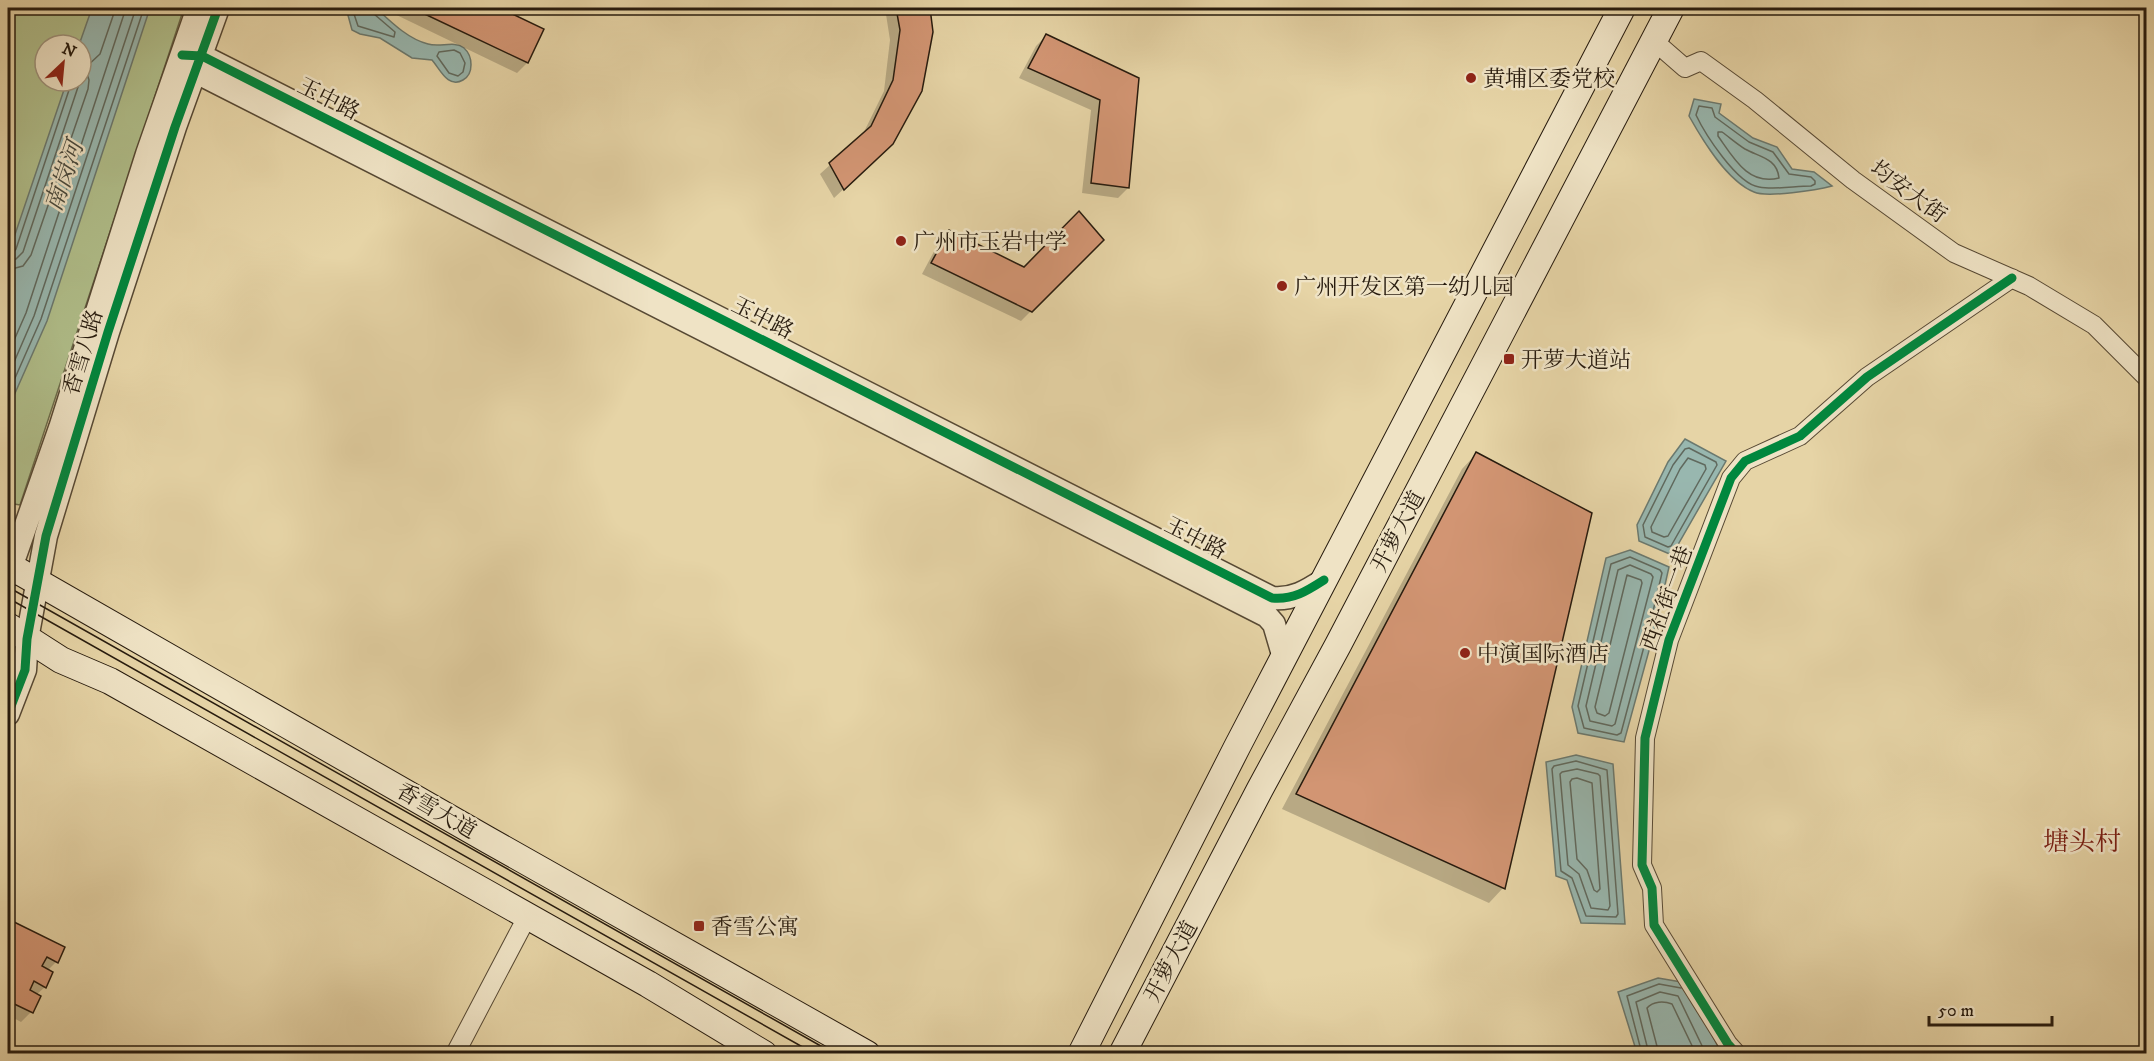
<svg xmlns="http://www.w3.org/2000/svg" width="2154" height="1061" viewBox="0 0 2154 1061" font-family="'IM FELL DW Pica','Noto Serif SC',serif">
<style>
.green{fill:#b0be8a;stroke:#6c6c4c;stroke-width:1.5;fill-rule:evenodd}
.water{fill:#98b7af;stroke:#6b796f;stroke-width:1.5}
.shadow{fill:#0003}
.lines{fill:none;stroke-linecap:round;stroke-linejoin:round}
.shore{stroke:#60695e;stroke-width:1.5}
.building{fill:#d29573;stroke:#271b0e;stroke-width:1.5}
.minor-casing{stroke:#574934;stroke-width:20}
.tertiary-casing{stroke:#574934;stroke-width:25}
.secondary-casing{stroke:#271b0e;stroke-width:28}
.minor{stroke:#efe3c5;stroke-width:18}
.tertiary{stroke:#efe3c5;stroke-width:22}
.secondary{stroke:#efe3c5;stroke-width:26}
.tram{stroke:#271b0e;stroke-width:1.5}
.cycleway-casing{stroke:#efe3c5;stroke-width:13}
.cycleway{stroke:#00873e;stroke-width:9}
.poi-dot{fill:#8f2418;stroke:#efe3c5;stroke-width:2}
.labels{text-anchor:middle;stroke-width:5;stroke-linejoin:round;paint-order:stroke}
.poi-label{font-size:22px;fill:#271b0e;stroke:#efe3c5;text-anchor:start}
.street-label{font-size:22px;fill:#271b0e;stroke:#efe3c5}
.water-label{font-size:24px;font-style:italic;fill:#494a3e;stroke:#efe3c5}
.quarter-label{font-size:26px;fill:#7a1f14;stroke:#efe3c5}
</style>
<rect width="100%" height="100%" fill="#e6d4a6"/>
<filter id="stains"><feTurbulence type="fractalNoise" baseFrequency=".00333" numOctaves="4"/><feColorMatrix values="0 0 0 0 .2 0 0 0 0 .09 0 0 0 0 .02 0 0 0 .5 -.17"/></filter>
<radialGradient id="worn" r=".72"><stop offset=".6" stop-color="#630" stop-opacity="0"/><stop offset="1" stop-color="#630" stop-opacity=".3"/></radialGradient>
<!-- green -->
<path class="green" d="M8,8h176l-164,497 -12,-2zM45,45h36v36h-36z"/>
<!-- water -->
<path class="water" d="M92,8h58l-103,313 -39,88v-154l59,-174h14v-36h-2z
M346,8h30c15,14 32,31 52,36 12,4 26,-4 36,4 9,8 10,26 -1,32 -15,9 -23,-11 -31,-20l-20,-2 -32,-20 -20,-4 -8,-4z
M1694,99l27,5 -2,9 34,25 24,9 15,22 22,3 18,14c-15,4 -65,12 -78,6 -27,-11 -51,-51 -65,-76z
M1685,439l41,22 -54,94 -33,-14 -2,-16 31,-63z
M1630,550l39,17 -13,58 -32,117 -46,-9 -6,-26 34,-149z
M1576,755l37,9 12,160 -44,-1 -14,-43 -11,-4 -10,-114z
M1658,978l29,5 34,70h-84l-19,-61z"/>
<!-- shadow -->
<path class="shadow" d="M382,8h116l-1,1 45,21 -15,33 -10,10z
M885,8h43l3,24 -50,122 -47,44 -14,-24 42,-38 22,-45 6,-51z
M1046,36l92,42 -10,110 -10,10 -36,-5 9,-83 -72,-32 17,-32z
M949,232l75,37 78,-29 -81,81 -99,-47 17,-32z
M1476,454l27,434 -14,15 -207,-94 180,-340z
M8,920l55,28 -7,14 -9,9 -2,16 -9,8 -5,17 -10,10 -13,-7z"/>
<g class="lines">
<!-- shore -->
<path class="shore" d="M352,8l6,18 36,11 1,-5 -21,-18 -2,-6
M454,50l6,3 5,10 -2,9 -5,4 -9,-3 -12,-17 2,-4z
M1699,106l13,2 3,9 34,25 24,10 16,22 22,3 4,4v3l-4,2c-16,0 -36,4 -52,1 -22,-3 -54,-53 -63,-72z
M1718,132h4c7,5 15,12 23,17 14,8 32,9 34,29 -31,8 -46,-21 -61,-42z
M8,253h5l3,-4 56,-168
M8,261l8,-2 7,-7 57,-171
M8,270l15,-4 8,-11 57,-166 1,-9 -4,-12 15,-14 13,-38 1,-8
M8,354l18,-41 100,-305
M8,376l26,-60 102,-308
M8,394l33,-75 103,-311
M1689,448l27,14 1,3 -46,81 -3,1 -23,-10 -2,-12 30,-60 12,-16z
M1688,458l17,7 1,4 -38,67 -4,1 -12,-5 -1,-5 29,-58z
M1630,557l30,13 2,3 -12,51 -29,109 -4,2 -33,-7 -6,-22 33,-142z
M1630,565l21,9 2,3 -38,147 -3,2 -22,-5 -4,-15 32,-136z
M1627,575l14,5 1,3 -33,130 -4,3 -8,-3 -2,-6z
M1576,761l31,9 11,144 -2,3 -30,-1 -14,-38 -11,-7 -9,-102 2,-3z
M1577,769l21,5 2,2 10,130 -2,4 -17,-2 -12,-34 -11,-9 -8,-91 2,-2z
M1577,778l15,5 8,106 -3,3 -3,-2 -7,-20 -10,-11 -7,-77 2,-3z
M1642,1054l-15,-58 32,-12 22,4
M1649,1054l-13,-52 24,-10 18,4 28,58
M1659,1054l-12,-46c6,-7 17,-7 25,-4l24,50"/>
</g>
<!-- building -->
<path class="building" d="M412,8h88l44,21 -16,34z
M896,8h34l3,24 -11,59 -29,53 -49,46 -15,-27 42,-37 22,-46 7,-50z
M1046,34l93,44 -10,110 -38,-5 9,-83 -72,-32z
M1079,211l25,29 -72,72 -101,-49 18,-33 75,37z
M1476,452l116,61 -87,376 -209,-95z
M8,919l57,28 -7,16 -11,-6 -5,9 11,6 -7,16 -12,-7 -4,9 11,6 -8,17 -25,-12z"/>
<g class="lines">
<!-- minor casing -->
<g class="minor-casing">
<path id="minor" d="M1654,41l31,27 16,-7 54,39 98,80 101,73 75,33 65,39 52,52
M455,1054l72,-137
M1737,1054l-9,-10 -74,-119 -2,-37 -10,-23 3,-127 24,-98 62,-162 14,-17 55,-25 67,-59 145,-99"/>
</g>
<!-- tertiary casing -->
<g class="tertiary-casing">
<path id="tertiary" d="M182,55l20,1 1070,542c21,2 35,-7 52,-18
M182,55l14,17 1071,544 7,8 10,34
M8,576l52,-148 87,-274 51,-146
M8,714l17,-44 2,-31 19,-103 62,-204 67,-205 43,-119"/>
</g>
<!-- secondary casing -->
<g class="secondary-casing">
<path id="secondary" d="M8,565l480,275 379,214
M8,626l53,34 49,21 538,303 116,70
M1081,1054l156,-307 385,-739
M1122,1054l138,-265 78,-144 333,-637"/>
</g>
<!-- minor -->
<use href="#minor" class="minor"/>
<!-- tertiary -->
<use href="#tertiary" class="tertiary"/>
<!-- secondary -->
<use href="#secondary" class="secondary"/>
<!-- tram -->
<path class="tram" d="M8,587l827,467
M8,598l807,456"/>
<!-- cycleway casing -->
<g class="cycleway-casing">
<path id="cycleway" d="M182,55l20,1 1070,542c21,2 35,-7 52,-18
M8,714l17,-44 2,-31 19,-103 62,-204 67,-205 43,-119
M1737,1054l-9,-10 -74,-119 -2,-37 -10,-23 3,-127 24,-98 62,-162 14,-17 55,-25 67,-59 145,-99"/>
</g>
<!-- cycleway -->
<use href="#cycleway" class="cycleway"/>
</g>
<!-- markers -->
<g class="poi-dot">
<circle cx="1471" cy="78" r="6"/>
<circle cx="901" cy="241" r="6"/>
<circle cx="1282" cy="286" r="6"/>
<rect x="1503" y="353" width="12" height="12" rx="3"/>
<circle cx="1465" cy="653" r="6"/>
<rect x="693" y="920" width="12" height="12" rx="3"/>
</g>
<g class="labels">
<!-- poi labels -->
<g class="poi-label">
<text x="1483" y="86">黄埔区委党校</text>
<text x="913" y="249">广州市玉岩中学</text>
<text x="1294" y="294">广州开发区第一幼儿园</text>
<text x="1521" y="367">开萝大道站</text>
<text x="1477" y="661">中演国际酒店</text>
<text x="711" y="934">香雪公寓</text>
</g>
<!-- street labels -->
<g class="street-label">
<text transform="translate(329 98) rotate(27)" y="8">玉中路</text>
<text transform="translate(1909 191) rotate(36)" y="8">均安大街</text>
<text transform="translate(763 317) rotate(27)" y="8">玉中路</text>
<text transform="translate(82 352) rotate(-73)" y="8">香雪八路</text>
<text transform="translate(1397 531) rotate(-62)" y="8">开萝大道</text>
<text transform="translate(1196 537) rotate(27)" y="8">玉中路</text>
<text transform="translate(1666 598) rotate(-70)" y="8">西社街一巷</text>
<text transform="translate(437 810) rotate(30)" y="8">香雪大道</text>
<text transform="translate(1170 961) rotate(-62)" y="8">开萝大道</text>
</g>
<!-- water labels -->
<g class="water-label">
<text transform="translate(64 176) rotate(-71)" y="8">南岗河</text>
</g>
<!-- quarter labels -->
<g class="quarter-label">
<text x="2082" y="850">塘头村</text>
</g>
</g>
<!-- margin -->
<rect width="2154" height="1061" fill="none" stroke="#e6d4a6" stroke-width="30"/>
<rect x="9" y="9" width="2136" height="1043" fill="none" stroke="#271b0e" stroke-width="3"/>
<rect x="15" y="15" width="2124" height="1031" fill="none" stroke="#271b0e" stroke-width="1.5"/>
<!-- north arrow -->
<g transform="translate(63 63) rotate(26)"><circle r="28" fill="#efe3c5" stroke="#9f937c" stroke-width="1.5"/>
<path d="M0-4.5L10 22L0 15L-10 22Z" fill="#8f2418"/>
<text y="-9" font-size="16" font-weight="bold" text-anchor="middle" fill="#271b0e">N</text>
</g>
<!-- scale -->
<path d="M1929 1016v9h123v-9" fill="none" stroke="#271b0e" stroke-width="3"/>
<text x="1938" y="1016" font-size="18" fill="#271b0e" stroke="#efe3c5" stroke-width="4.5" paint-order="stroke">50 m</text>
<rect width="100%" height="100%" filter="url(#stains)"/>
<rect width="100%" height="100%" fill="url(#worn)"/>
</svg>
